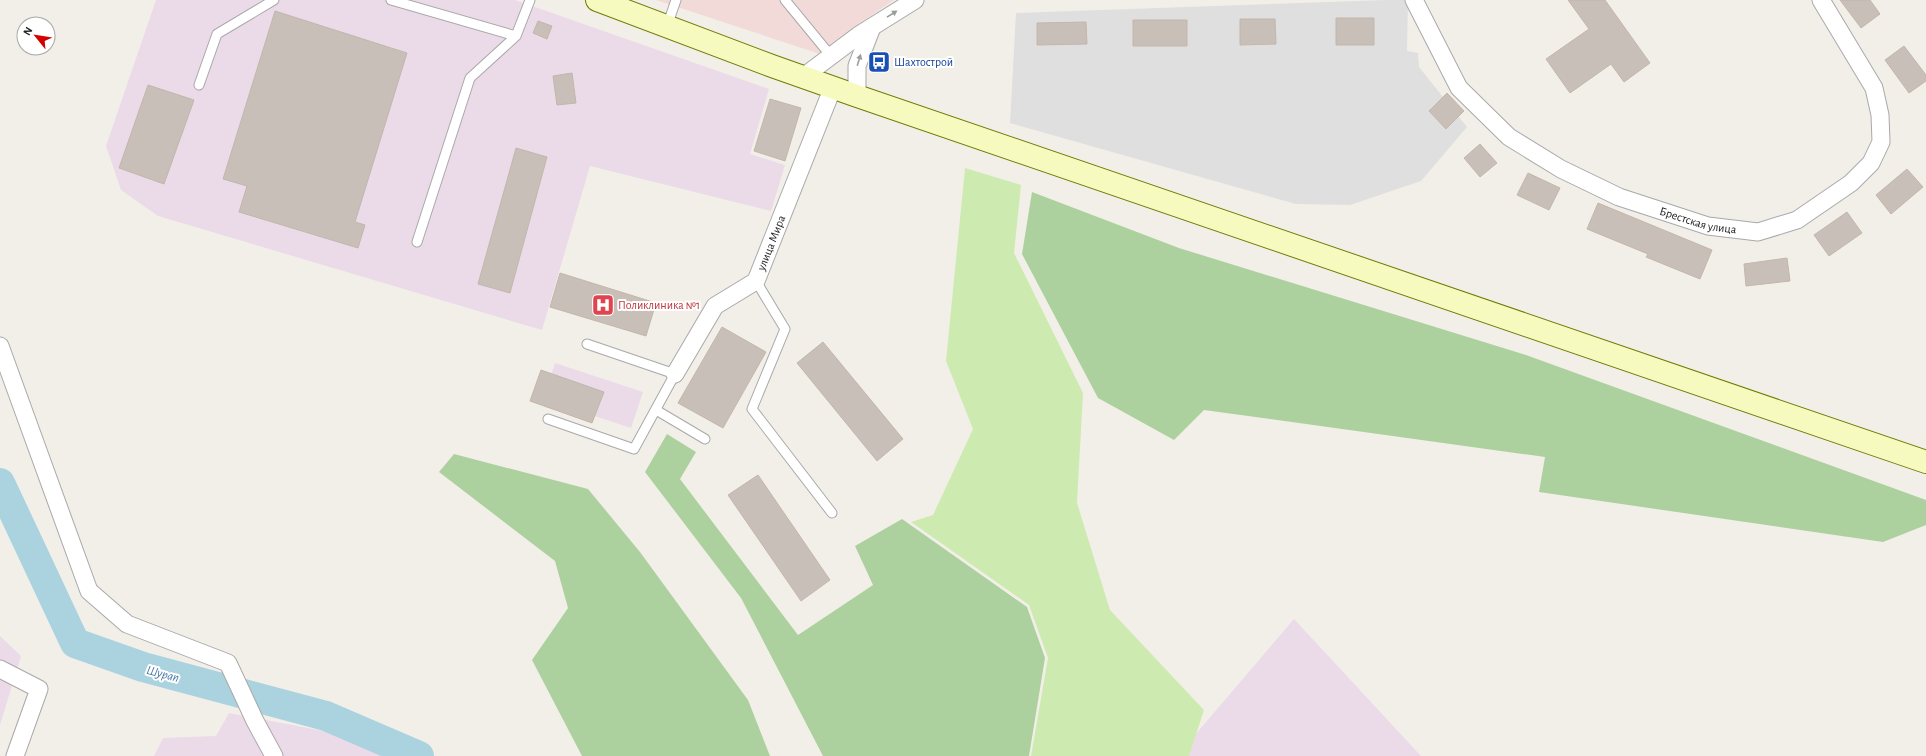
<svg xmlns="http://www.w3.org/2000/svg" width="1926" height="756" viewBox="0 0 1926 756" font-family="'Alegreya Sans',sans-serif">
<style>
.residential{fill:#e0dfdf}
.commercial{fill:#f2dad9}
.industrial{fill:#ebdbe8}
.grass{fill:#cdebb0}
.forest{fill:#add19e}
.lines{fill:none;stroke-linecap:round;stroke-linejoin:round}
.river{stroke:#aad3df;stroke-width:30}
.building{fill:#c7bfb8;stroke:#c4b6ab}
.lane-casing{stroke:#a9a9a9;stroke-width:11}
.street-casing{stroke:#a9a9a9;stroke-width:19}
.secondary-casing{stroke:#707d05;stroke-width:24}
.lane{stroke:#fff;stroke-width:9}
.street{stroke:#fff;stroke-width:17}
.secondary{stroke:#f7fabf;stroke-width:22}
.oneway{fill:#9c9c9c}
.labels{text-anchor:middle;stroke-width:4;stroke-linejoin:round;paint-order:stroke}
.transit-label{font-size:12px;fill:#164399;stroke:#fff;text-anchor:start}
.street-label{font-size:12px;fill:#222;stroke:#fff}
.health-label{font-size:12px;fill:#be3a42;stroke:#fff;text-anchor:start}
.water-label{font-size:13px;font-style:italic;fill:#4a7aab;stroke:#fff}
</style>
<rect width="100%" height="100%" fill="#f2efe9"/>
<!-- residential -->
<path class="residential" d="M1386,0h22l-1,51 11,2 1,14 48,60 -46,54 -71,24 -54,-1 -286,-81 6,-110z"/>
<!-- commercial -->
<path class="commercial" d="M656,0h238l-34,23 -34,33z"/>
<!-- industrial -->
<path class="industrial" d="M156,0h359l254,89 -19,65 35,11 -14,46 -181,-45 -48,164 -384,-114 -37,-26 -15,-44z
M555,363l88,29 -12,36 -88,-29z
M1294,619l127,137h-244z
M0,636l21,20 -21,69z
M229,713l105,20 48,23h-228l9,-18 53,-2z"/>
<!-- grass -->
<path class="grass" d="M965,168l56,17 -7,68 69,140 -6,110 33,107 94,100 -15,46h-158l17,-98 -19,-53 -118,-83 22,-7 40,-86 -27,-68z"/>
<!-- forest -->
<path class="forest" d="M1032,192l147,56 347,107 400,145v25l-43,17 -344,-50 6,-35 -341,-47 -30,30 -76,-42 -76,-144z
M667,434l29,18 -16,27 118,156 75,-50 -18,-39 47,-27 125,88 18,51 -16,98h-206l-82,-158 -96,-126z
M454,454l134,35 52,63 108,148 22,56h-188l-50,-96 36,-52 -13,-47 -116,-89z"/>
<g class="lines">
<!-- river -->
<path class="river" d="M0,483l75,160 68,24 183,49 93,40"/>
</g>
<!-- building -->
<path class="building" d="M1568,0h37l45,63 -26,19 -13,-18 -41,29 -24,-34 43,-30z
M1840,0h30l10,14 -19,14z
M275,11l132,42 -52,169 10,3 -7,23 -119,-36 8,-26 -24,-7z
M1336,18h38v27h-38z
M1240,19h35l1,25 -36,1z
M1133,20h54v26h-54z
M538,21l14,5 -5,13 -14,-6z
M1086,22l1,22 -50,1v-22z
M1904,46l22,29v6l-17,12 -24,-33z
M572,73l4,30 -19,2 -4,-29z
M148,85l46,15 -30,84 -45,-16z
M1447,93l17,18 -18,18 -17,-18z
M770,99l31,9 -16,53 -31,-10z
M1480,144l17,19 -17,14 -16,-19z
M516,148l31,9 -37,136 -32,-9z
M1907,169l16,18 -32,27 -15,-19z
M1528,173l32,15 -11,22 -32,-15z
M1598,203l114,47 -12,29 -54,-22 2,-3 -61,-25z
M1847,212l15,21 -33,23 -15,-21z
M1787,258l3,23 -44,5 -2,-22z
M560,273l96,30 -10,33 -96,-29z
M722,327l44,25 -43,76 -45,-25z
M823,342l80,97 -26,22 -80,-98z
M541,370l63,22 -12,31 -62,-22z
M758,475l72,105 -29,21 -73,-106z"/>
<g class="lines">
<!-- lane casing -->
<g class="lane-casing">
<path id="lane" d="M391,0l125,36
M785,0l46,56
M667,26l9,-26
M199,85l18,-51 57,-34
M417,242l53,-164 46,-42 14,-36
M756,281l29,48 -33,80 80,104
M656,410l49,29
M548,419l86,30 41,-75 -88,-30"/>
</g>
<!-- street casing -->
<g class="street-casing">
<g id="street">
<path id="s1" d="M1414,0l45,88 50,49 52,32 58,28 89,29 50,6 39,-12 54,-37 20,-20 10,-21 -1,-27 -6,-27 -53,-88"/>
<path d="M803,77l56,-42 56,-35"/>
<path d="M857,96v-30l15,-39"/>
<path d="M0,346l89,245 38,33 101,39 27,58 19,35"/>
<path id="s2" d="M675,374l40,-68 41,-25 77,-194"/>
<path d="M0,669l39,20 -24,67"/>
</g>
</g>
<!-- secondary casing -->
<g class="secondary-casing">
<path id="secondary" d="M597,0l175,66 85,30 1069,366"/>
</g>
<!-- lane -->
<use href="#lane" class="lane"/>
<!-- street -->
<use href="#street" class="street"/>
<!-- secondary -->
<use href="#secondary" class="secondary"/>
</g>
<!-- one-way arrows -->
<defs><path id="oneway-solid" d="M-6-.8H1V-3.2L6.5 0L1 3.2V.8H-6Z"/></defs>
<g class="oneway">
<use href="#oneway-solid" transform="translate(892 14) rotate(-32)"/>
<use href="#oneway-solid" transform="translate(859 60) rotate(-73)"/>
</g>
<!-- icons -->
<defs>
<g id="bus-square" transform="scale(1.15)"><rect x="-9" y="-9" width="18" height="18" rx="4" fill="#1a4fb4" stroke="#fff"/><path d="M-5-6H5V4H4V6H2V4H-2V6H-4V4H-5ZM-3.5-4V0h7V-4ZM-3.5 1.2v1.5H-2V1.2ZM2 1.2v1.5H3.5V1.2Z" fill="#fff"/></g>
<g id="hospital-square" transform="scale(1.15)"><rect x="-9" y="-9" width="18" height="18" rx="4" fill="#e0444e" stroke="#fff"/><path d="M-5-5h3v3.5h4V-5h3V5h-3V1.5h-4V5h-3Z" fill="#fff"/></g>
</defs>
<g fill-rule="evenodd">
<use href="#bus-square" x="879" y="62"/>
<use href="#hospital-square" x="603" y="305"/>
</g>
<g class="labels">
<!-- transit labels -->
<g class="transit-label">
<text x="894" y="66">Шахтострой</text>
</g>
<!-- street labels -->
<g class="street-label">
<text dy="4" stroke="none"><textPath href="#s1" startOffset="377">Брестская улица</textPath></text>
<text dy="4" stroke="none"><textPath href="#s2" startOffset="168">улица Мира</textPath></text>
</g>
<!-- health labels -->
<g class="health-label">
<text x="618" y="309">Поликлиника №1</text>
</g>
<!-- water labels -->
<g class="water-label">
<text transform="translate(163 673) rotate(15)" y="5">Шурап</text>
</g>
</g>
<!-- north arrow -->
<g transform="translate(36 36) rotate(300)"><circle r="19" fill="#ffffff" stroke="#a7a7a7"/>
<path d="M0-3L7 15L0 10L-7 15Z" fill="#d40000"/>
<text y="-6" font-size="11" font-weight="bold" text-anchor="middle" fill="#222222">N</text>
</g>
</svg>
